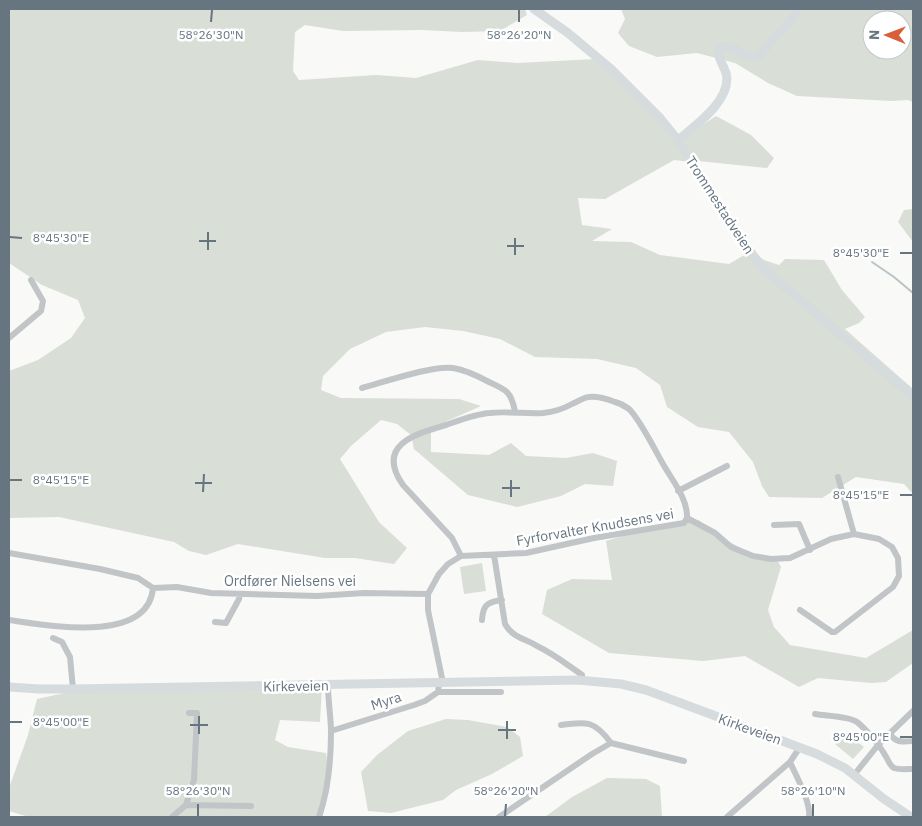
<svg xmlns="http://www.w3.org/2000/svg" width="922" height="826" viewBox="0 0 922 826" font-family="'IBM Plex Sans',sans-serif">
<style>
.green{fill:#d9ded7;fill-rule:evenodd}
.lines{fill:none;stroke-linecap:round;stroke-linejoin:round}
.stream{stroke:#bac4c8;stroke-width:2}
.street{stroke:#c1c5c8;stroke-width:6}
.secondary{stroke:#d6dbde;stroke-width:9}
.ticks{fill:none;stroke:#667580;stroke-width:2}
.labels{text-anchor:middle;stroke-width:5;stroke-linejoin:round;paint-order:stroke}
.street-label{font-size:14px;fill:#667580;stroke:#fff}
.ticks-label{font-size:12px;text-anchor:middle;fill:#667580;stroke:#fff;stroke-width:5;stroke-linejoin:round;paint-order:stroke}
</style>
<rect width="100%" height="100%" fill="#f9f9f7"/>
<!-- green -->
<path class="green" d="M9,9h516l2,6 -27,16 -38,1 -40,-2 -79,1 -38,-6 -10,7 -2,39 6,9 77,-5 40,3 62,-18 39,3 79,-4 79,75 11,2 30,-20 35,19 23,23 -7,10 -69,-7 -2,6 -6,-5 -16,-2 -69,39 -27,-1 4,27 30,4 -20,12 39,1 29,13 69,9 22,-13 13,9 15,5 6,-6 39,1 18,30 23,27 -6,6 -14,6 68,60v105l-9,-10 -48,-7 -34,21 -53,-1 -7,-11 -9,-24 -24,-30 -31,-5 -31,-20 -7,-22 -24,-17 -39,-9 -62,-2 -35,-18 -37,-8 -38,-4 -39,5 -36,17 -27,27 -2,14 20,8 118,1 22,7 -34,15 -16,11v20l58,3 22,-12 15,13 40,2 27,-5 24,8 -4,25 -28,-2 -24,12 -44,11 -49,-12 -54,-46 -3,-14 -14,-11 -16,-4 -30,26 -11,13 39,63 28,26 -13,16 -39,-6h-30l-87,-14 -32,11 -17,-4 -15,-9 -115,-25 -50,1v-147l29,-11 33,-22 14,-20 -7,-18 -36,-15 -33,-22z
M621,9h292v93l-5,-2 -16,1 -95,-5 -29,-13 -33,-20 -38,-10 -40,4 -28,-11 -11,-13 7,-14zM872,20h30v30h-30z
M913,209v33l-15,-20 6,-12z
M699,520l7,9 49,27h20l6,11 -13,43 6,17 16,18 76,13 47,-28v33l-27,19 -15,1 -53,-5 -19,9 -54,-31 -42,5 -94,-8 -67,-39 5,-24 25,-11 40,1 -6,-39 30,-9z
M482,563l4,28 -22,3 -4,-27z
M322,687l-2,35 -40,-2 -5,20 13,7 38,6 4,33 -8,31h-293l-20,-6v-23l19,-53 9,-36 37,-8z
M446,719l22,1 39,7 13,10 3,19 -31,18 -36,16 -13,10 -52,13 -23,-2 -7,-39 16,-17 31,-24z
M845,732l19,15 -11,12 -18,-15z
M607,778l39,1 14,7 2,31h-117l27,-20z"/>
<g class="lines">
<!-- stream -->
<path class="stream" d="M872,262l22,15 19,16"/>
<!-- street -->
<path class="street" d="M9,338l32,-27 2,-10 -12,-21
M362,388c22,-6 71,-23 91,-20 13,2 25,8 36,14 18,8 22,10 26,29
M838,477l16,57
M678,491l49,-25
M687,518l28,15 16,14 22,9 18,3 19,-1 41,-19 23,-5 25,5 13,8 6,11 1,18 -6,11 -58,45h-3l-32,-22
M774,525l25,-1 11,26
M9,553l91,16 38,9 15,10 24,-1 34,6 106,3 47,-3 64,1
M494,555l11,69c8,14 19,14 32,22 15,7 28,17 41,26l4,3 1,6
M461,556l-9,-18 -49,-53c-28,-40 12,-51 43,-60 14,-5 29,-11 44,-12 17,-2 35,1 53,0 10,-1 20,-4 29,-9 5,-2 12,-7 17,-7 9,-1 18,2 26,5 4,1 10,4 14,7 10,9 26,41 34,55 9,16 25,35 24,54
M9,620c37,5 139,25 144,-32
M482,620c1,-15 5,-18 20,-20
M215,622l11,1 13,-24 1,-5
M53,638l9,4 8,15 3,32
M443,683l-15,-73v-16l11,-20 9,-10 13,-8 65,-3 68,-15 90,-15 3,-5
M438,692h63
M815,714c10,2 34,2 42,8 8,6 23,24 28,33 3,4 4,10 9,13 6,2 13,1 19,1
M561,725c26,-4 34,-4 50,18
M331,731l83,-26 11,-4 13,-9 1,-9
M889,733c7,10 13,9 24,8
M790,762c6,14 21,40 19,55
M854,775l24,-30 35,-34
M186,805l65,1
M172,817l14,-12 8,-25 3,-67h-8
M319,817c9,-26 12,-57 12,-85 0,-15 -3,-31 -3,-47
M499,817l93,-63 19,-11 73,18
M727,817l63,-55 10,-15"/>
<!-- secondary -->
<path class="secondary" d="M534,9l34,24 43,36 49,49 18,22 59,95 27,34 149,127
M678,140c17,-14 55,-41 48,-67 -3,-9 -10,-17 -6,-26 13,-3 23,10 37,10l31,-33 9,-15
M9,687l30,2h34l505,-9 43,4 25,6 171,64 28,14 39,31 27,18"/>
</g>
<!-- ticks -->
<path class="ticks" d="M211,22l1,-12M519,22v-12M10,237l12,1M199,241h17M507,246h17M208,250v-18M900,253h12M515,255v-17M10,480h12M195,483h17M502,488h18M203,492l1,-18M900,495h12M511,497v-17M10,722h12M190,725h18M498,730h18M199,734v-18M900,737h12M507,739v-18M198,816v-12M505,816l1,-12M813,816v-12"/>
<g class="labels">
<!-- street labels -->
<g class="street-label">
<text transform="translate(720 205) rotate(57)" y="5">Trommestadveien</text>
<text transform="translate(595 527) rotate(-10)" y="5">Fyrforvalter Knudsens vei</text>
<text x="290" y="586">Ordfører Nielsens vei</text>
<text transform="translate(296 686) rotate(-1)" y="5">Kirkeveien</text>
<text transform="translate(386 701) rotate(-18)" y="5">Myra</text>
<text transform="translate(750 729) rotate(20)" y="5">Kirkeveien</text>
</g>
</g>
<g class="ticks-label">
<text x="211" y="39">58°26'30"N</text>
<text x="519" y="39">58°26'20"N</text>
<text x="61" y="242">8°45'30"E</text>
<text x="861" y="257">8°45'30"E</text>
<text x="61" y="484">8°45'15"E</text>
<text x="861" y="499">8°45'15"E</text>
<text x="61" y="726">8°45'00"E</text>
<text x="861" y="741">8°45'00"E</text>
<text x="198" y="795">58°26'30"N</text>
<text x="506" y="795">58°26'20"N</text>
<text x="813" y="795">58°26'10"N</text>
</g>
<!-- border -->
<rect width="922" height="826" fill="none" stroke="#667580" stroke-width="20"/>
<!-- north arrow -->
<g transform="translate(887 35) rotate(271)"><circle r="24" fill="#ffffff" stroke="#c2c8cc"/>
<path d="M0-4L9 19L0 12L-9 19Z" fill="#d85f39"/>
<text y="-8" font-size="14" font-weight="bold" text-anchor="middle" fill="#667580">N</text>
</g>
</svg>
